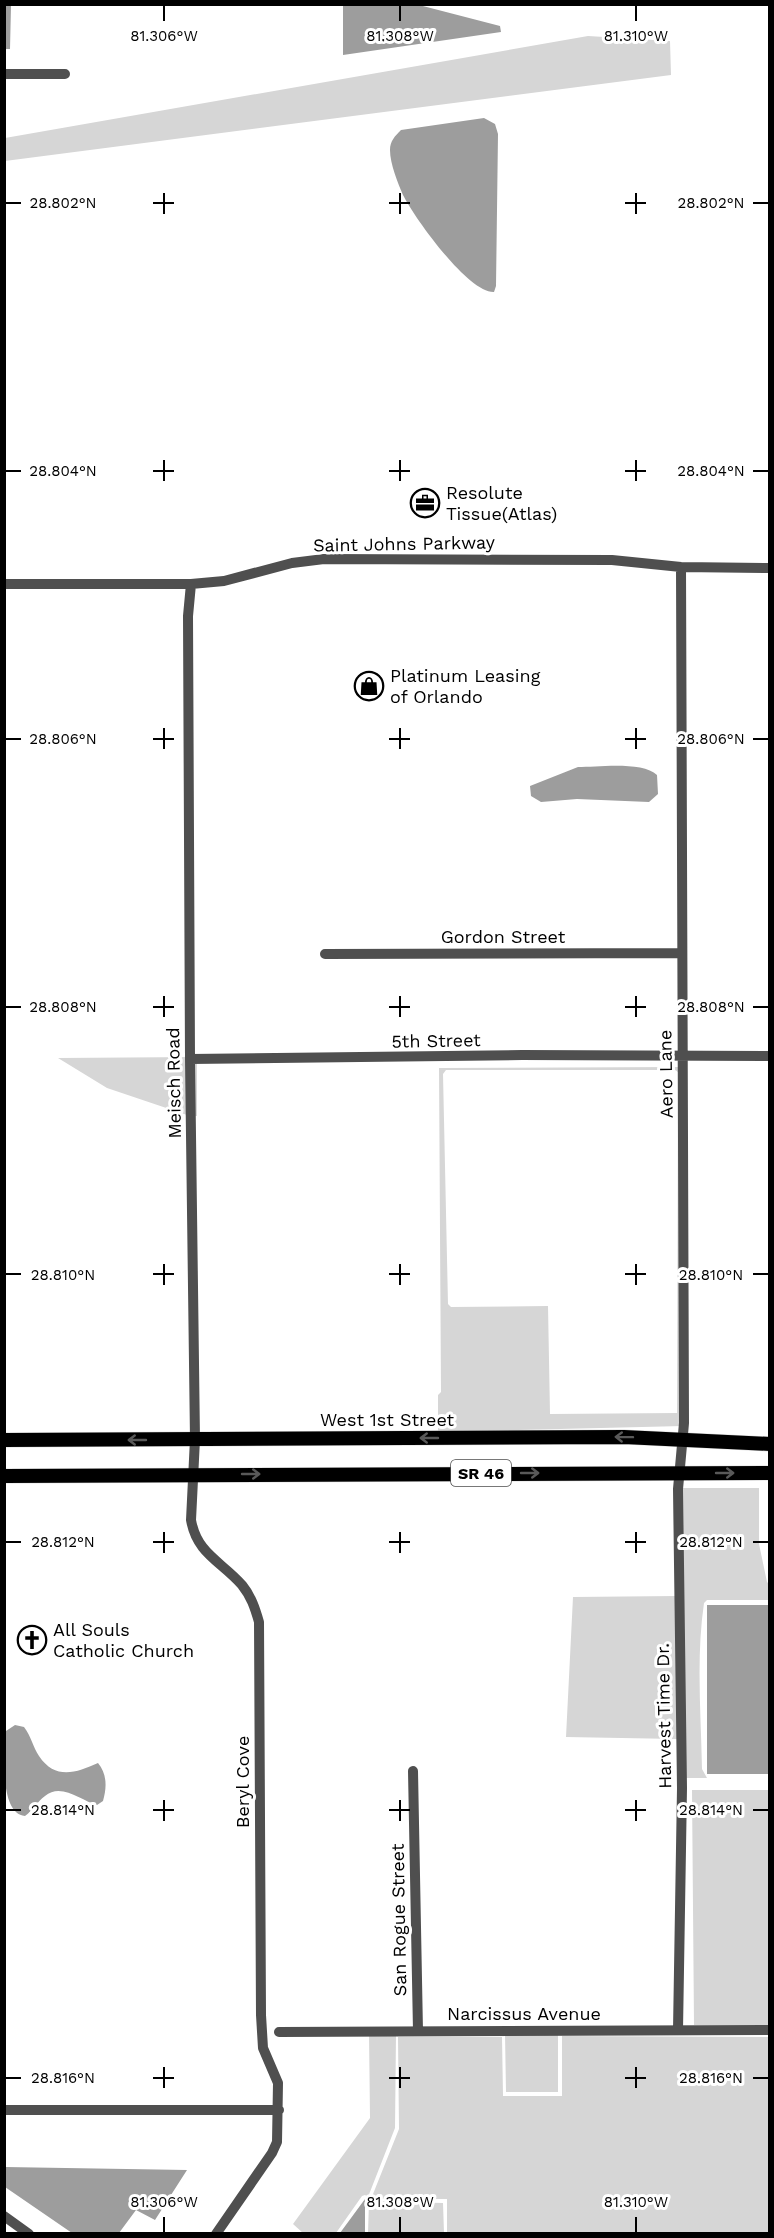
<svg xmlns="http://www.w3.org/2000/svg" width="774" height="2238" viewBox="0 0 774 2238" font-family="'Work Sans',sans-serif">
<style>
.green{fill:#d6d6d6;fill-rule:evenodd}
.water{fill:#9d9d9d}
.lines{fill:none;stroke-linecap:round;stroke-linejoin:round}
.major-casing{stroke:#dbdbdb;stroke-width:15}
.minor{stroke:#4f4f4f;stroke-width:10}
.major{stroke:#000;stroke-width:14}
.oneway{stroke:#595959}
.ticks{fill:none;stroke:#000;stroke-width:2}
.labels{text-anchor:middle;stroke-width:6;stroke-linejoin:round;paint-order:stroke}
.shield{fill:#fff;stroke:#4c4c4c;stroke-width:1.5}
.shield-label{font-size:16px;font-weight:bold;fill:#000}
.poi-label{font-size:18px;fill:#000;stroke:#fff;text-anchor:start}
.street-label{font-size:18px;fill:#000;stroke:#fff}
.ticks-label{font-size:15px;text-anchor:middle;fill:#000;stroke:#fff;stroke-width:6;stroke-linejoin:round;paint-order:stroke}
</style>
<rect width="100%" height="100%" fill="#fff"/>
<!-- green -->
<path class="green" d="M588,36l82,5 1,34 -666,86v-23z
M197,1057v59h-7l-83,-28 -49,-30z
M680,1067l3,359 -245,6v-37l3,-3 -2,-324zM446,1070h229l3,2 -1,341 -127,1 -2,-108 -97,1 -3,-3 -5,-230z
M678,1488h81v56l8,38 2,2v16h-62l-3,3c-8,54 -3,111 -2,166l5,9h-29l-1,-39 -111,-2 7,-140 104,-1z
M692,1790h77v235h-75z
M558,2031v61h-52l-1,-58h-109l-1,94 -27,69 -3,-2 -3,1 -26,37h-33l-10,-9 77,-106 -1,-84z
M562,2036l207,1v196h-322v-34h-76l28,-70 -1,-92h104l1,59h59z
M369,2201l74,2 1,30h-76z"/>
<!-- water -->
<path class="water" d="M5,4l6,1 -1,44h-5z
M343,5h76l81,21 1,6 -158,23z
M484,118l11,6 3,10 -2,152 -2,6c-26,1 -80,-75 -91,-97 -5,-12 -13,-31 -13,-45 0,-9 5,-14 11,-20z
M578,767c20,0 65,-6 79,8l1,19 -9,8 -72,-3 -36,3 -10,-6 -1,-10z
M707,1605h62v169h-62z
M15,1725l9,2c7,9 9,20 15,29 16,24 37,17 59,7 9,11 9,24 5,38l-6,4c-15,-4 -36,-23 -52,-9 -8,6 -12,14 -20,20 -25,-2 -21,-60 -20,-80l1,-5z
M5,2167l182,3 -32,50 -19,-10 -17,23h-47l-67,-46z
M365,2199v34h-25z"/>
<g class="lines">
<!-- major casing -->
<g class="major-casing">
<path id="major" d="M4,1440l620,-3 146,7
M4,1476l766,-3"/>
</g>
<!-- minor -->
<path class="minor" d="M4,74h61
M4,584h187l33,-3 68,-18 32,-4 288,1 69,7 89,1
M191,584l-3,32 2,443 5,380 -4,81c6,34 30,41 51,65 9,11 13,23 17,37l2,393 2,33 15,35 -1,59 -5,11 -56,81
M325,954l356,-1
M190,1059l332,-4 248,1
M413,1771l5,260
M678,2030l4,-242 -4,-299 6,-66 -3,-856
M279,2032l491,-2
M4,2110h275
M4,2216l25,18"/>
<!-- major -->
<use href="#major" class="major"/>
</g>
<!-- one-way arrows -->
<defs><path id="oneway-shaft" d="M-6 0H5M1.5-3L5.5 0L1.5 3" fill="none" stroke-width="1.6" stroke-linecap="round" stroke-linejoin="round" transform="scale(1.5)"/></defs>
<g class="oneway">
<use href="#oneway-shaft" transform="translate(624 1437) rotate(-179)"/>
<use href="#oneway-shaft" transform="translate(429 1438) rotate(180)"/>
<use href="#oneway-shaft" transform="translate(137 1440) rotate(180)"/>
<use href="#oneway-shaft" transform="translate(530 1473)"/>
<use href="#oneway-shaft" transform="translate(725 1473)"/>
<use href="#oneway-shaft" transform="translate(251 1474)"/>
</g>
<!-- ticks -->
<path class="ticks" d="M164,6v15M400,6v15M636,6v15M164,193v21M400,193v21M636,193v21M6,203h15M153,203h21M389,203h21M625,203h21M753,203h15M164,460v21M400,460v21M636,460v21M6,471h15M153,471h21M389,471h21M625,471h21M753,471h15M164,728v21M400,728v21M636,728v21M6,739h15M153,739h21M389,739h21M625,739h21M753,739h15M164,996v21M400,996v21M636,996v21M6,1007h15M153,1007h21M389,1007h21M625,1007h21M753,1007h15M164,1264v21M400,1264v21M636,1264v21M6,1274h15M153,1274h21M389,1274h21M625,1274h21M753,1274h15M164,1532v21M400,1532v21M636,1532v21M6,1542h15M153,1542h21M389,1542h21M625,1542h21M753,1542h15M164,1800v21M400,1800v21M636,1800v21M6,1810h15M153,1810h21M389,1810h21M625,1810h21M753,1810h15M164,2067v21M400,2067v21M636,2067v21M6,2078h15M153,2078h21M389,2078h21M625,2078h21M753,2078h15M164,2217v15M400,2217v15M636,2217v15"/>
<!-- icons -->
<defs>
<g id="office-ring" transform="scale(1.5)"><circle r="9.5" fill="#fff" stroke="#000" stroke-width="1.5"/><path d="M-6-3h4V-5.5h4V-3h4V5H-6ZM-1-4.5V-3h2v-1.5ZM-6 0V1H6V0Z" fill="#000"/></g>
<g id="shop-ring" transform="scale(1.5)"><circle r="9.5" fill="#fff" stroke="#000" stroke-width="1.5"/><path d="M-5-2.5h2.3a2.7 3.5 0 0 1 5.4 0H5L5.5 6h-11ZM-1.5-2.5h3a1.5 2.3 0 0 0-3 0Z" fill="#000"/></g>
<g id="church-ring" transform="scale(1.5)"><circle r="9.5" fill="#fff" stroke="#000" stroke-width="1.5"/><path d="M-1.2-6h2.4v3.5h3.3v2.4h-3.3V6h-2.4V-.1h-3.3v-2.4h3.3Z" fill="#000"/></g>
</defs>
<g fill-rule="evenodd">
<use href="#office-ring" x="425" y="503"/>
<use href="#shop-ring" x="369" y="686"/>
<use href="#church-ring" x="32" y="1640"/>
</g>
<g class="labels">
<!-- shield labels -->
<rect class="shield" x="451" y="1460" width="60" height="26" rx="4.5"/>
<g class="shield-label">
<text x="481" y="1479">SR 46</text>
</g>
<!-- poi labels -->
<g class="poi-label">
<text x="446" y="499">Resolute<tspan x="446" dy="21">Tissue(Atlas)</tspan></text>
<text x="390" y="682">Platinum Leasing<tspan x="390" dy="21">of Orlando</tspan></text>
<text x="53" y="1636">All Souls<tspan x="53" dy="21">Catholic Church</tspan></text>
</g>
<!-- street labels -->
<g class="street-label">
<text transform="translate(404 544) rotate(-1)" y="6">Saint Johns Parkway</text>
<text x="503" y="943">Gordon Street</text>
<text transform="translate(436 1041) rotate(-1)" y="6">5th Street</text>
<text transform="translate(666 1074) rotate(-91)" y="6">Aero Lane</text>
<text transform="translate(174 1083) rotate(-91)" y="6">Meisch Road</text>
<text x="387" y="1426">West 1st Street</text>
<text transform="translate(664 1716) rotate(-91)" y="6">Harvest Time Dr.</text>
<text transform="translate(243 1782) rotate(-90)" y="6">Beryl Cove</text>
<text transform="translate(399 1920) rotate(-91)" y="6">San Rogue Street</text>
<text x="524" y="2020">Narcissus Avenue</text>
</g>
</g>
<g class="ticks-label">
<text x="164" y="41">81.306°W</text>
<text x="400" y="41">81.308°W</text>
<text x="636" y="41">81.310°W</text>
<text x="711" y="208">28.802°N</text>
<text x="63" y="208">28.802°N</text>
<text x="711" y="476">28.804°N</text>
<text x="63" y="476">28.804°N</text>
<text x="711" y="744">28.806°N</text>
<text x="63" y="744">28.806°N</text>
<text x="63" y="1012">28.808°N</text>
<text x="711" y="1012">28.808°N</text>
<text x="63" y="1280">28.810°N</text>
<text x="711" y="1280">28.810°N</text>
<text x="711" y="1547">28.812°N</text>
<text x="63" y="1547">28.812°N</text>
<text x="711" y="1815">28.814°N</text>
<text x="63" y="1815">28.814°N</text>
<text x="63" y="2083">28.816°N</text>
<text x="711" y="2083">28.816°N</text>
<text x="164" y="2207">81.306°W</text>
<text x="400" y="2207">81.308°W</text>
<text x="636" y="2207">81.310°W</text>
</g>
<!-- border -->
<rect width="774" height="2238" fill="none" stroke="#000000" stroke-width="12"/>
</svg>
